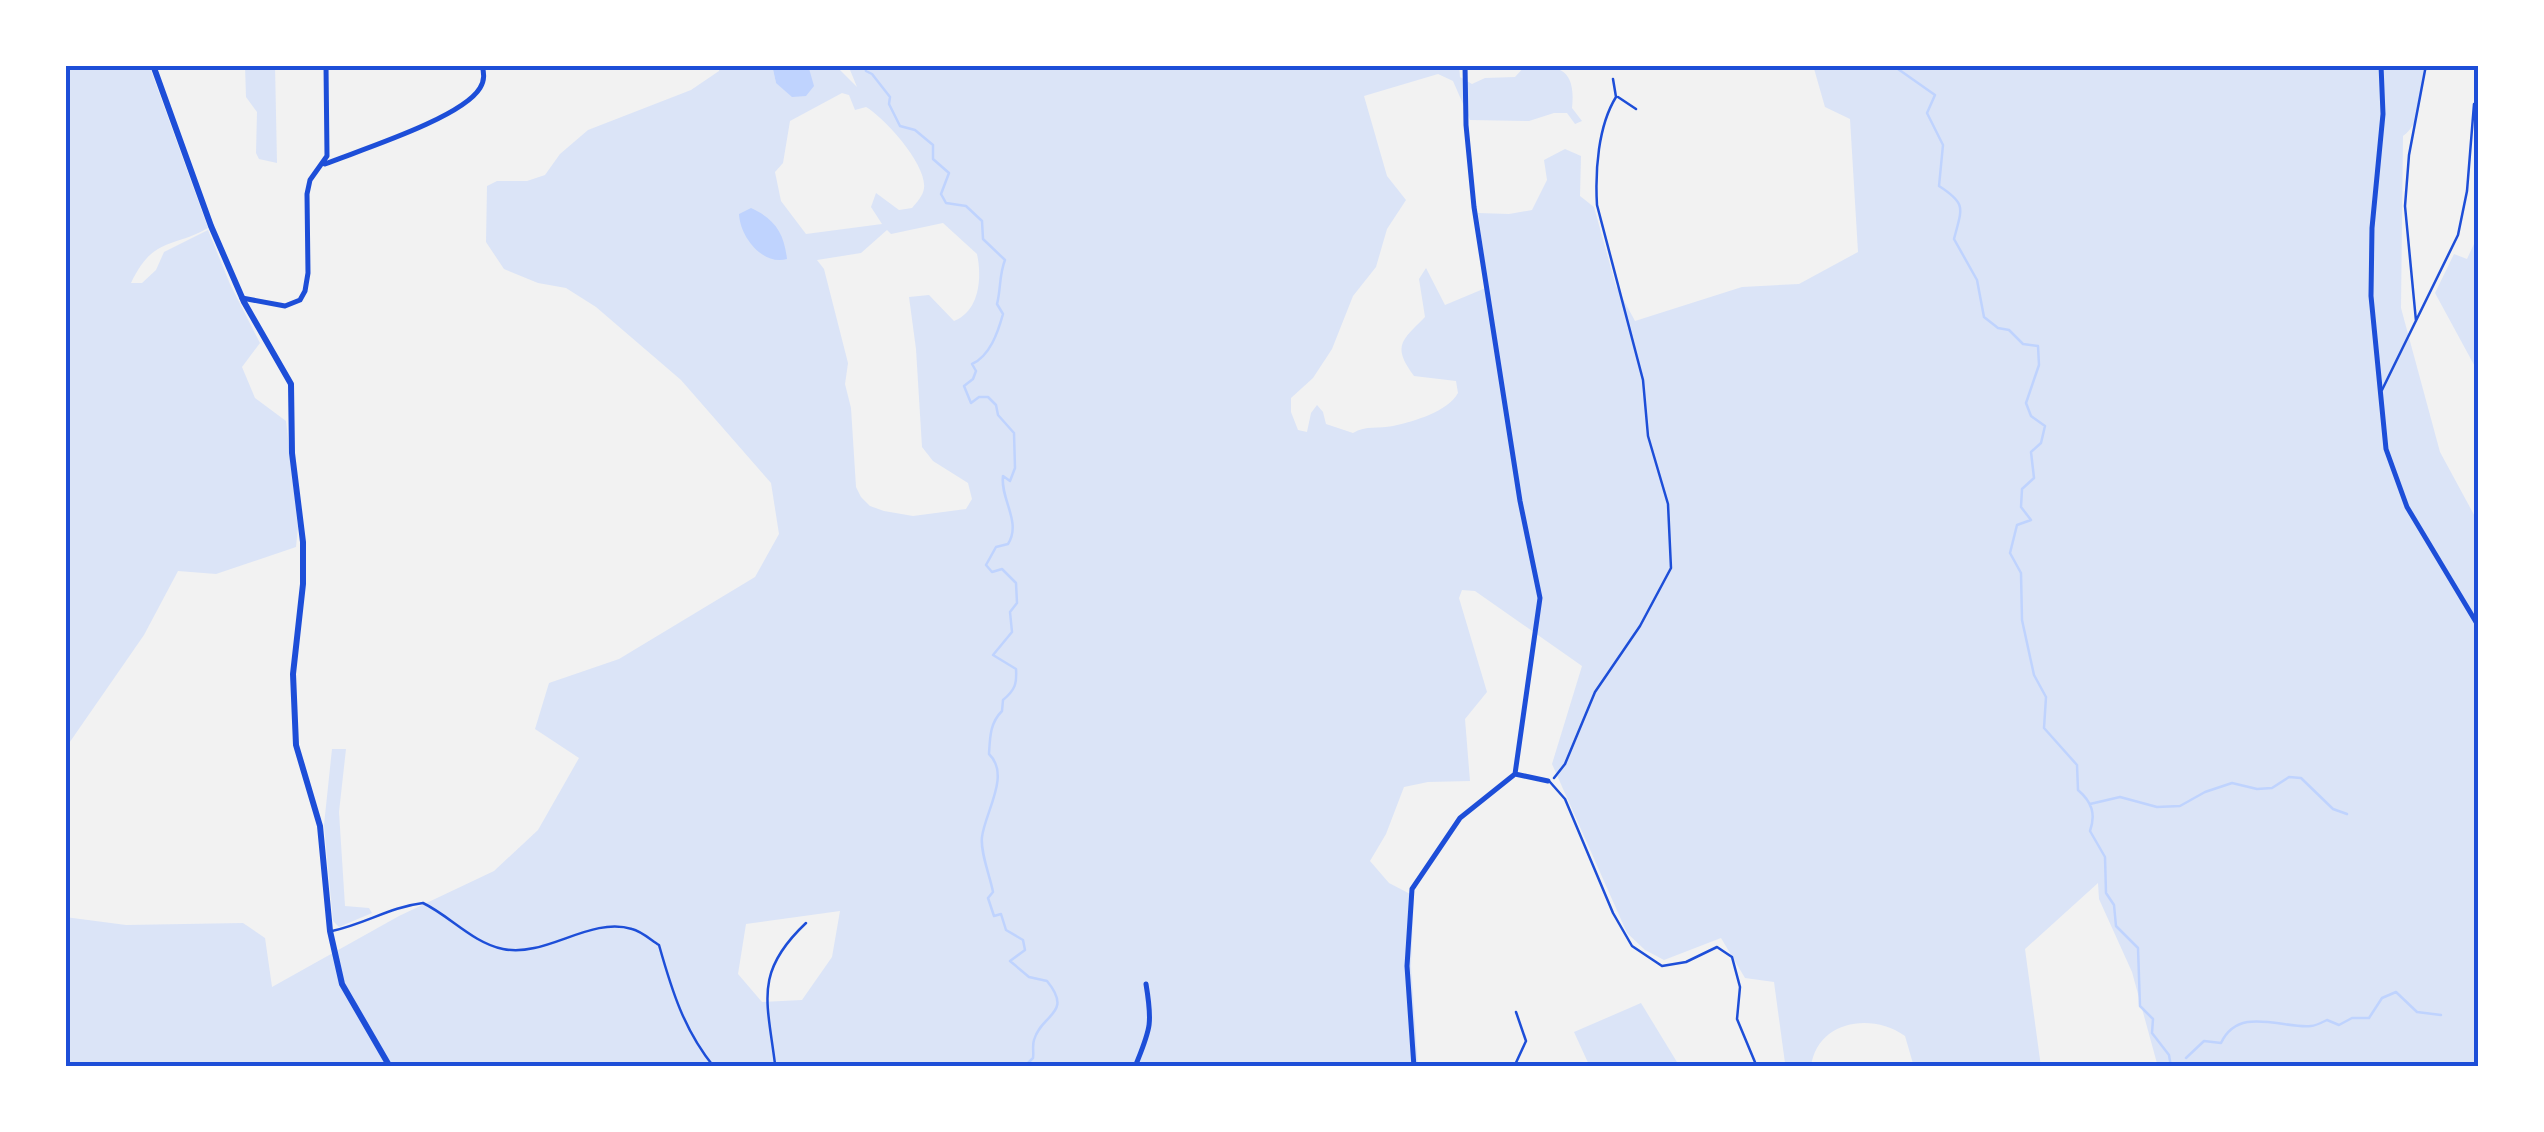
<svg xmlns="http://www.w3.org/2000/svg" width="2544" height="1132" viewBox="0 0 2544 1132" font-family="'Zilla Slab',serif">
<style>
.green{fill:#dbe4f7;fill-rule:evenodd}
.water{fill:#bfd3fe}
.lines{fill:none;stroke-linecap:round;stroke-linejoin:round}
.stream{stroke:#bfd3fe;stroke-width:2.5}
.path{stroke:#1d4ed8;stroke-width:2.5}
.service{stroke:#1d4ed8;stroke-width:2.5}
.minor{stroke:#1d4ed8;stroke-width:5}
.tertiary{stroke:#1d4ed8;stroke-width:6}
.neatline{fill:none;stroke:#1d4ed8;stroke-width:4}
</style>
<rect width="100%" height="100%" fill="#f2f2f2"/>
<!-- green -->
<path class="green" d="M65,65h84l59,163c-38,21 -55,9 -77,55h11l14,-13 8,-18 44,-22 22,54 30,59 -18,24 13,31 31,23 12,106 -2,20 -80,27 -38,-3 -34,64 -79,114z
M245,65h30l2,98 -18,-4 -3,-6 1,-41 -11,-15z
M719,65h53l4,18 36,-15 -4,-3h27l22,22 -9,-22h611l1,12 12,7 13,-6 30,-1 11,-12c35,0 50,5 46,43l10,13 -7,3 -8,-11h-13l-25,8 -59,-1 -17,-39 -15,-7 -74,22 23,80 19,24 -19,29 -11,38 -23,29 -21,53 -19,29 -22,20v14l7,18 9,2 4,-19 6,-8 6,7 3,12 27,9c13,-8 26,-4 40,-7 22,-5 54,-14 65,-33l-2,-12 -42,-5c-22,-30 -13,-35 11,-59l-6,-38 7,-11 19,37 43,-18 -10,-74 31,1 23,-4 15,-30 -3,-20 21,-11 16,7 -1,40 14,11 22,79 19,35 107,-34 57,-3 59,-32 -8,-133 -25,-12 -12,-42h611c-3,22 -1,58 -21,71l-2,172 39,144 39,72v543h-321l-26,-95 -33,-73 -1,-16 -73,66 16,118h-127l-9,-31c-34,-24 -88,-15 -94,31h-36l10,-4 -11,-81 -29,-4 -24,-40 -57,22 -19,-10 -18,-17 -75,-169 30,-98 -107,-75 -13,-1 -3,8 28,94 -22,27 5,62 -42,1 -24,5 -18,47 -16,27 19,22 25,13 -3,70 7,101h-1353v-150l61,8 117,-2 22,15 7,49 127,-71 95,-45 44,-41 41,-72 -44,-29 14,-46 70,-24 136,-82 24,-43 -8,-51 -90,-103 -85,-73 -30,-19 -28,-5 -34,-14 -18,-27 1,-56 10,-5h30l18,-6 15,-21 28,-24 103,-40 28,-19zM842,93l7,2 6,15 11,-3c19,11 61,58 58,81 -1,8 -7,14 -12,20l-13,2 -23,-17 -5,14 11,17 -76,10 -25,-33 -6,-29 8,-9 7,-42zM943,223l34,31c5,23 3,57 -23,67l-25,-26 -20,2 7,52 6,98 11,14 35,22 4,16 -6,10 -53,7 -29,-5 -14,-5 -9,-9 -5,-10 -5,-79 -6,-24 3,-21 -24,-94 -7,-9 44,-7 26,-23 4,4zM840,911l-8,46 -30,43 -40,2 -24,-28 8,-50z
M2479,233v141l-44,-81 19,-39 13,5z
M332,749h14l-7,63 6,94 24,2 3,5 -33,14 -6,-6 -9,-96z
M1641,1003l39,64h-90l-16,-35z"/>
<!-- water -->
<path class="water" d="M772,65h36l6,21 -8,10 -14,1 -16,-14z
M751,208c24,11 33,25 36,51 -24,7 -47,-22 -48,-45z"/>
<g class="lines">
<!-- stream -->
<path class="stream" d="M865,65l1,6 6,3 18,23 -1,7 11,22 15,4 18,15v14l16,14 -8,21 5,9 20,3 16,15 1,18 22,21c-6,15 -4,29 -8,44l6,10c-5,18 -13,42 -31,50l4,7 -3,8 -9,7 7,17 8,-6h9l8,8 2,10 16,18 1,35 -5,13 -7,-5c-3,23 19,46 5,68l-12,3 -10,18 6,7 10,-3 14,14 1,20 -7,9 2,20 -19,23 23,14c1,15 -1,21 -13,31l-1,11c-12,12 -12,26 -13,43 22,21 -4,58 -7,83 -2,15 8,39 11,55l-5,6 6,18 7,-2 5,16 17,10 2,10 -15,11 19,16 18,4c27,33 -6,33 -13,59 -2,6 0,12 -1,18l-9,9
M1904,65l-6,4 37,26 -8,18 16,32 -4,41c28,18 23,22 15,53l23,41 7,37 14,11 11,2 14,14 15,2 1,19 -13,38 5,13 14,10 -4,17 -10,9 3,26 -12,11 -1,18 10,13 -14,5 -7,28 11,20 1,47 12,55 12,22 -2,31 33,37 1,25c14,12 18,24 12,41l15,26 1,36 8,12 2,21 22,22 2,58 13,13 -1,14 17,22 2,12
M2090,804l30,-7 37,10 23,-1 25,-14 27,-9 25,6 15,-1 17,-11 12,1 32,31 14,5
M2186,1058l18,-17 17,2c18,-38 61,-14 90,-17 3,0 14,-5 16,-6l12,5 13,-7h17l13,-20 14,-6 21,20 24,3"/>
<!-- path -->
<path class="path" d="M1618,97l18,12
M1554,778l11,-14 30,-72 45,-66 31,-58 -3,-64 -20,-68 -5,-56 -46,-175c-2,-34 1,-79 19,-108l-3,-18"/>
<!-- service -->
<path class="service" d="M2416,321l-11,-115 4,-51 17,-90
M2382,390l76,-155 9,-44 7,-87
M1550,782l15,17 48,114 19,33 30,20 24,-4 31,-15 15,10 8,30 -3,32 20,48
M332,931c33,-7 58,-24 91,-28 27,13 50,40 80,46 43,9 87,-33 129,-20 9,2 19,11 27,16 13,46 25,85 55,122
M771,1067l4,-3c-8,-64 -21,-92 31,-141
M1514,1067l12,-26 -10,-29"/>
<!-- minor -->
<path class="minor" d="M1465,65l1,60 8,82 46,294 20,97 -25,176
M2381,65l2,49 -11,114 -1,68 15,153 21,58 72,120
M325,164c35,-14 137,-46 155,-76 5,-8 4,-15 2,-23
M242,298l43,8 15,-6 5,-9 3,-18 -1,-79 3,-14 17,-24 -1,-91
M1135,1067c15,-38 18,-41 11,-83
M1414,1067l-7,-101 5,-77 48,-71 55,-44 33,7"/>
<!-- tertiary -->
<path class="tertiary" d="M153,65l58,161 33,76 47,82 1,69 11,89v42l-10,90 3,71 24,81 10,105 12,53 48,83"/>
</g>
<!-- border -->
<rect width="2544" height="1132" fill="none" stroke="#ffffff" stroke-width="135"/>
<rect x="68" y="68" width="2408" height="996" class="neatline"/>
</svg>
